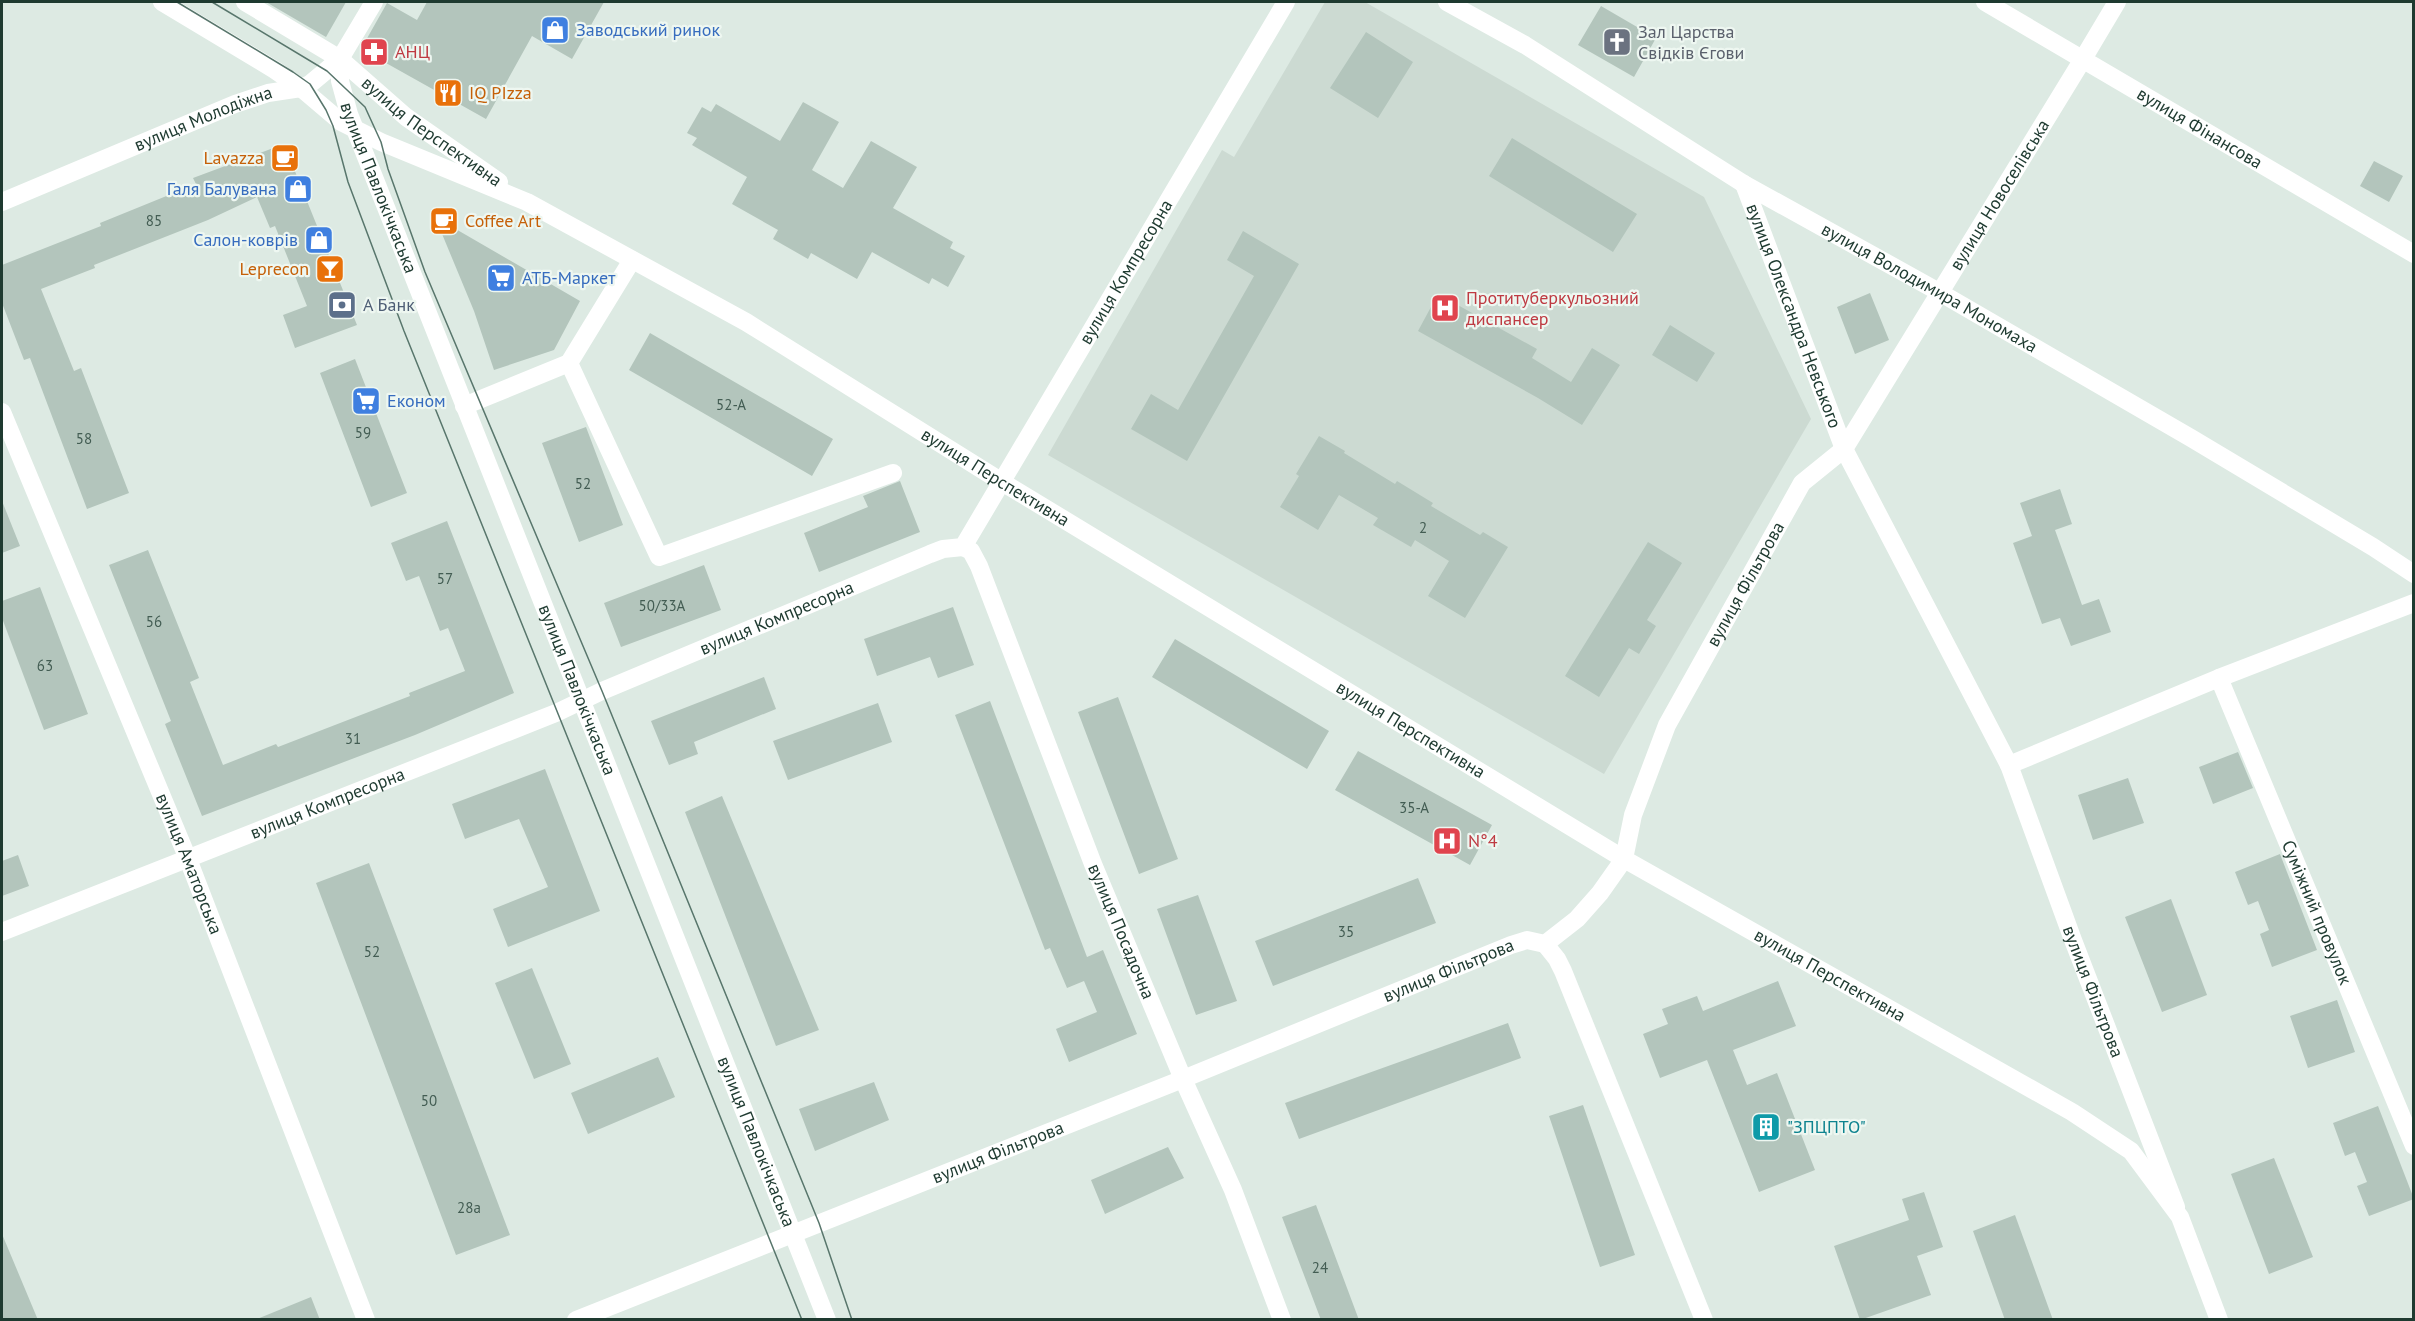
<svg xmlns="http://www.w3.org/2000/svg" width="2415" height="1321" viewBox="0 0 2415 1321" font-family="'PT Sans',sans-serif">
<style>
.built{fill:#ccdad2}
.building{fill:#b3c5bc}
.lines{fill:none;stroke-linecap:round;stroke-linejoin:round}
.minor{stroke:#fff;stroke-width:18}
.tertiary{stroke:#fff;stroke-width:18}
.tram{stroke:#58766c;stroke-width:1.5}
.labels{text-anchor:middle;stroke-width:4.5;stroke-linejoin:round;paint-order:stroke}
.number-label{font-size:15px;fill:#435d53}
.shop-label{font-size:18px;fill:#366cbe;stroke:#eef7f1;text-anchor:start}
.worship-label{font-size:18px;fill:#5b616d;stroke:#eef7f1;text-anchor:start}
.health-label{font-size:18px;fill:#be3a42;stroke:#eef7f1;text-anchor:start}
.food-label{font-size:18px;fill:#c56008;stroke:#eef7f1;text-anchor:start}
.street-label{font-size:18px;fill:#1e3a30;stroke:#eef7f1}
.service-label{font-size:18px;fill:#4e5e75;stroke:#eef7f1;text-anchor:start}
.culture-label{font-size:18px;fill:#0d838f;stroke:#eef7f1;text-anchor:start}
</style>
<rect width="100%" height="100%" fill="#ddeae3"/>
<!-- built -->
<path class="built" d="M1325,2h40l339,195 107,222 -207,355 -556,-319 174,-305 12,7z"/>
<!-- building -->
<path class="building" d="M266,2h80l-20,35z
M427,2h177l-32,57 -40,-23 -46,83 -125,-70 26,-46 30,17z
M1601,6l55,32 -22,39 -56,-32z
M1366,32l47,30 -35,56 -48,-30z
M803,102l36,20 -27,48 31,18 28,-47 46,26 -24,41 60,34 -3,6 15,8 -17,31 -16,-9 -3,6 -57,-32 -15,27 -46,-26 -3,6 -35,-20 5,-9 -46,-26 15,-27 -55,-32 5,-7 -10,-5 15,-26 9,5 5,-8 64,37z
M1512,138l125,76 -24,38 -124,-76z
M284,144l73,181 -62,23 -12,-33 24,-9 -32,-80 -5,2 -13,-31 -49,23 -114,45 1,3 -54,21 33,82 7,-3 48,125 -42,16 -57,-151 -6,2 -22,-57v-38l99,-39 -1,-3 96,-39 -3,-6z
M2374,161l29,15 -14,26 -29,-16z
M435,217l145,84 -26,49 -60,20 -20,-59z
M1243,231l56,33 -112,197 -56,-32 20,-35 27,16 76,-134 -27,-16z
M1870,293l19,47 -34,14 -18,-47z
M1438,294l99,55 -5,9 39,24 21,-34 28,17 -38,60 -44,-27 -120,-67z
M1670,325l45,28 -18,29 -45,-27z
M650,333l183,106 -21,37 -183,-106z
M355,359l52,134 -36,14 -51,-134z
M586,427l37,98 -44,17 -37,-99z
M1319,436l26,15 -1,2 51,31 2,-3 36,22 -2,3 49,29 3,-3 25,15 -43,71 -37,-22 21,-35 -34,-21 -4,7 -38,-22 5,-7 -39,-23 -21,35 -38,-23 19,-31 -3,-2z
M900,481l20,51 -101,40 -15,-39 64,-26 -5,-11z
M2060,489l12,35 -17,6 27,75 17,-6 12,33 -40,14 -11,-28 -18,6 -29,-81 19,-7 -12,-33z
M2,501l18,45 -18,7z
M447,521l67,172 -99,42 -213,81 -37,-92 6,-3 -62,-156 39,-15 51,128 -9,4 33,83 53,-21 2,3 132,-51 -1,-3 56,-22 -17,-43 -8,3 -21,-55 -13,5 -15,-38z
M1648,542l34,21 -35,57 9,6 -17,28 -10,-6 -30,49 -34,-21z
M704,565l17,45 -100,37 -17,-44z
M40,587l48,127 -44,16 -42,-112v-17z
M953,607l21,58 -36,13 -8,-21 -53,19 -13,-37z
M1175,639l154,92 -22,38 -155,-92z
M764,677l12,32 -82,33 4,12 -29,11 -18,-44z
M1118,697l60,162 -39,15 -61,-162z
M990,701l97,256 16,-7 34,84 -68,28 -13,-33 41,-17 -13,-31 -17,7 -17,-40 -5,2 -90,-235z
M878,703l14,39 -104,38 -15,-39z
M1358,751l134,74 -22,40 -135,-75z
M2238,752l15,36 -40,16 -14,-37z
M545,769l55,142 -92,36 -15,-38 55,-22 -29,-68 -54,20 -13,-35z
M2128,778l16,45 -51,17 -15,-45z
M722,796l97,234 -43,16 -91,-234z
M2280,854l37,96 -45,17 -12,-33 9,-4 -11,-29 -10,4 -13,-33z
M18,855l11,31 -27,10v-35z
M369,863l141,372 -54,20 -140,-372z
M1418,878l18,45 -163,63 -18,-45z
M1198,895l39,106 -41,14 -39,-106z
M2171,899l36,96 -45,17 -37,-95z
M532,968l39,96 -37,15 -39,-96z
M1778,981l18,45 -63,24 14,35 30,-12 38,97 -56,22 -52,-132 -47,18 -17,-44 25,-10 -6,-15 35,-13 6,15z
M2337,1000l18,52 -47,16 -18,-52z
M1508,1023l13,35 -222,81 -14,-36z
M658,1057l17,40 -87,37 -17,-41z
M874,1082l15,38 -74,31 -16,-42z
M1583,1105l52,150 -35,12 -51,-151z
M2378,1106l36,93 -45,17 -12,-30 10,-4 -12,-30 -10,4 -12,-33z
M1168,1147l16,31 -79,36 -14,-34z
M2274,1158l39,99 -44,17 -38,-100z
M1924,1192l19,55 -26,9 14,39 -71,25 -26,-74 75,-26 -7,-21z
M1316,1205l43,115h-38l-39,-103z
M2015,1215l38,105h-48l-32,-89z
M2,1234l36,86h-36z
M311,1297l9,23h-63v-1z"/>
<g class="lines">
<!-- minor -->
<g class="minor">
<path id="s1" d="M1447,2l78,43 219,139 195,108 252,146 182,109 41,27"/>
<path id="s2" d="M1985,2l429,252"/>
<path id="s3" d="M1744,184l100,265"/>
<path id="s4" d="M2,202l233,-98 33,-11 33,-5 9,-4 30,-25"/>
<path d="M569,363l90,194 234,-84"/>
<path id="s5" d="M2,412l186,447 178,461"/>
<path id="s6" d="M1844,449l239,-390 34,-57"/>
<path id="s7" d="M963,547l8,4 8,15 114,298 90,215 50,111 49,130"/>
<path id="s8" d="M2219,678l195,468"/>
<path d="M2009,765l210,-87 195,-75"/>
<path id="s9" d="M2,932l554,-219 46,-22 328,-137 13,-5 20,-2 323,-545"/>
<path d="M1545,944l12,15 6,12 141,349"/>
<path id="s10" d="M576,1320l607,-241 328,-134 16,-5 18,4 32,-25 23,-26 24,-34 9,-44 34,-90 135,-242 42,-34 165,316 64,175 103,267"/>
</g>
<!-- tertiary -->
<g class="tertiary">
<path id="s11" d="M162,2l113,68 26,18 40,34 40,20 146,60 219,120 256,160 622,377 448,253 59,39 49,66 39,103"/>
<path id="s12" d="M245,2l95,57 66,58 93,65"/>
<path id="s13" d="M374,2l-34,57v22l9,33 478,1206"/>
<path d="M464,406l105,-43 63,-103"/>
</g>
<!-- tram -->
<path class="tram" d="M177,2l116,70 17,12 16,26 7,16 15,56 56,149 398,989
M212,2l115,69 38,36 16,35 7,27 37,103 177,419 217,532 33,97"/>
</g>
<!-- icons -->
<defs>
<g id="shop-square" transform="scale(1.5)"><rect x="-9" y="-9" width="18" height="18" rx="4" fill="#3f7fe0" stroke="#eef7f1"/><path d="M-5-2.5h2.3a2.7 3.5 0 0 1 5.4 0H5L5.5 6h-11ZM-1.5-2.5h3a1.5 2.3 0 0 0-3 0Z" fill="#fff"/></g>
<g id="church-square" transform="scale(1.5)"><rect x="-9" y="-9" width="18" height="18" rx="4" fill="#6b7280" stroke="#eef7f1"/><path d="M-1.2-6h2.4v3.5h3.3v2.4h-3.3V6h-2.4V-.1h-3.3v-2.4h3.3Z" fill="#fff"/></g>
<g id="pharmacy-square" transform="scale(1.5)"><rect x="-9" y="-9" width="18" height="18" rx="4" fill="#e0444e" stroke="#eef7f1"/><path d="M-2-6h4v4h4v4h-4v4h-4v-4h-4v-4h4Z" fill="#fff"/></g>
<g id="restaurant-square" transform="scale(1.5)"><rect x="-9" y="-9" width="18" height="18" rx="4" fill="#e8710a" stroke="#eef7f1"/><path d="M-5-6h1v4h1v-4h1v4h1v-4h1v5L-1.5 .5V6h-2V.5L-5-1ZM5-6V6H3V1.5H1.5Q1.5-4 5-6Z" fill="#fff"/></g>
<g id="cafe-square" transform="scale(1.5)"><rect x="-9" y="-9" width="18" height="18" rx="4" fill="#e8710a" stroke="#eef7f1"/><path d="M-5.5-4.5H6V0H3Q3 3.5 0 3.5H-2.5Q-5.5 3.5-5.5 0ZM3-3.2v2h1.7v-2ZM-6 4.5H4V6H-6Z" fill="#fff"/></g>
<g id="bar-square" transform="scale(1.5)"><rect x="-9" y="-9" width="18" height="18" rx="4" fill="#e8710a" stroke="#eef7f1"/><path d="M-6-5H6L.8 .8V4.5H3.5V6h-7V4.5H-.8V.8Z" fill="#fff"/></g>
<g id="supermarket-square" transform="scale(1.5)"><rect x="-9" y="-9" width="18" height="18" rx="4" fill="#3f7fe0" stroke="#eef7f1"/><path d="M-6-5.5h2.5l.6 2H6L4.5 2H-2.5L-4.4-4H-6ZM-1.5 3.2a1.3 1.3 0 1 0 .1 0ZM3 3.2a1.3 1.3 0 1 0 .1 0Z" fill="#fff"/></g>
<g id="bank-square" transform="scale(1.5)"><rect x="-9" y="-9" width="18" height="18" rx="4" fill="#5c6f8a" stroke="#eef7f1"/><path d="M-6-4H6V4H-6ZM0-2.3a2.3 2.3 0 1 0 0 4.6a2.3 2.3 0 1 0 0-4.6Z" fill="#fff"/></g>
<g id="hospital-square" transform="scale(1.5)"><rect x="-9" y="-9" width="18" height="18" rx="4" fill="#e0444e" stroke="#eef7f1"/><path d="M-5-5h3v3.5h4V-5h3V5h-3V1.5h-4V5h-3Z" fill="#fff"/></g>
<g id="building-square" transform="scale(1.5)"><rect x="-9" y="-9" width="18" height="18" rx="4" fill="#0f9aa8" stroke="#eef7f1"/><path d="M-4-6H4V6H1V3H-1V6H-4ZM-2.5-4.3h1.7v1.8h-1.7ZM.8-4.3h1.7v1.8H.8ZM-2.5-1h1.7V.8h-1.7ZM.8-1h1.7V.8H.8Z" fill="#fff"/></g>
</defs>
<g fill-rule="evenodd">
<use href="#shop-square" x="555" y="30"/>
<use href="#church-square" x="1617" y="42"/>
<use href="#pharmacy-square" x="374" y="52"/>
<use href="#restaurant-square" x="448" y="93"/>
<use href="#cafe-square" x="285" y="158"/>
<use href="#shop-square" x="298" y="189"/>
<use href="#cafe-square" x="444" y="221"/>
<use href="#shop-square" x="319" y="240"/>
<use href="#bar-square" x="330" y="269"/>
<use href="#supermarket-square" x="501" y="278"/>
<use href="#bank-square" x="342" y="305"/>
<use href="#hospital-square" x="1445" y="308"/>
<use href="#supermarket-square" x="366" y="401"/>
<use href="#hospital-square" x="1447" y="841"/>
<use href="#building-square" x="1766" y="1127"/>
</g>
<g class="labels">
<!-- number labels -->
<g class="number-label">
<text x="154" y="226">85</text>
<text x="731" y="410">52-А</text>
<text x="363" y="438">59</text>
<text x="84" y="444">58</text>
<text x="583" y="489">52</text>
<text x="1423" y="533">2</text>
<text x="445" y="584">57</text>
<text x="662" y="611">50/33А</text>
<text x="154" y="627">56</text>
<text x="45" y="671">63</text>
<text x="353" y="744">31</text>
<text x="1414" y="813">35-А</text>
<text x="1346" y="937">35</text>
<text x="372" y="957">52</text>
<text x="429" y="1106">50</text>
<text x="469" y="1213">28а</text>
<text x="1320" y="1273">24</text>
</g>
<!-- shop labels -->
<g class="shop-label">
<text x="576" y="36">Заводський ринок</text>
<text x="277" y="195" text-anchor="end">Галя Балувана</text>
<text x="298" y="246" text-anchor="end">Салон-коврів</text>
<text x="522" y="284">АТБ-Маркет</text>
<text x="387" y="407">Економ</text>
</g>
<!-- worship labels -->
<g class="worship-label">
<text x="1638" y="38">Зал Царства<tspan x="1638" dy="21">Свідків Єгови</tspan></text>
</g>
<!-- health labels -->
<g class="health-label">
<text x="395" y="58">АНЦ</text>
<text x="1466" y="304">Протитуберкульозний<tspan x="1466" dy="21">диспансер</tspan></text>
<text x="1468" y="847">N°4</text>
</g>
<!-- food labels -->
<g class="food-label">
<text x="469" y="99">IQ PIzza</text>
<text x="264" y="164" text-anchor="end">Lavazza</text>
<text x="465" y="227">Coffee Art</text>
<text x="309" y="275" text-anchor="end">Leprecon</text>
</g>
<!-- street labels -->
<g class="street-label">
<text dy="6" stroke="none"><textPath href="#s4" startOffset="218">вулиця Молодіжна</textPath></text>
<text dy="6" stroke="none"><textPath href="#s2" startOffset="249">вулиця Фінансова</textPath></text>
<text dy="6" stroke="none"><textPath href="#s12" startOffset="228">вулиця Перспективна</textPath></text>
<text dy="6" stroke="none"><textPath href="#s13" startOffset="202">вулиця Павлокічкаська</textPath></text>
<text dy="6" stroke="none"><textPath href="#s6" startOffset="298">вулиця Новоселівська</textPath></text>
<text dy="6" stroke="none"><textPath href="#s9" startOffset="1356">вулиця Компресорна</textPath></text>
<text dy="6" stroke="none"><textPath href="#s1" startOffset="561">вулиця Володимира Мономаха</textPath></text>
<text dy="6" stroke="none"><textPath href="#s3" startOffset="141">вулиця Олександра Невського</textPath></text>
<text dy="6" stroke="none"><textPath href="#s11" startOffset="962">вулиця Перспективна</textPath></text>
<text dy="6" stroke="none"><textPath href="#s10" startOffset="1462">вулиця Фільтрова</textPath></text>
<text dy="6" stroke="none"><textPath href="#s9" startOffset="836">вулиця Компресорна</textPath></text>
<text dy="6" stroke="none"><textPath href="#s13" startOffset="742">вулиця Павлокічкаська</textPath></text>
<text dy="6" stroke="none"><textPath href="#s11" startOffset="1448">вулиця Перспективна</textPath></text>
<text dy="6" stroke="none"><textPath href="#s9" startOffset="350">вулиця Компресорна</textPath></text>
<text dy="6" stroke="none"><textPath href="#s5" startOffset="489">вулиця Аматорська</textPath></text>
<text dy="6" stroke="none"><textPath href="#s8" startOffset="254">Суміжний провулок</textPath></text>
<text dy="6" stroke="none"><textPath href="#s7" startOffset="418">вулиця Посадочна</textPath></text>
<text dy="6" stroke="none"><textPath href="#s10" startOffset="940">вулиця Фільтрова</textPath></text>
<text dy="6" stroke="none"><textPath href="#s11" startOffset="1934">вулиця Перспективна</textPath></text>
<text dy="6" stroke="none"><textPath href="#s10" startOffset="2230">вулиця Фільтрова</textPath></text>
<text dy="6" stroke="none"><textPath href="#s13" startOffset="1228">вулиця Павлокічкаська</textPath></text>
<text dy="6" stroke="none"><textPath href="#s10" startOffset="454">вулиця Фільтрова</textPath></text>
</g>
<!-- service labels -->
<g class="service-label">
<text x="363" y="311">А Банк</text>
</g>
<!-- culture labels -->
<g class="culture-label">
<text x="1787" y="1133">"ЗПЦПТО"</text>
</g>
</g>
<!-- border -->
<rect width="2415" height="1321" fill="none" stroke="#1e3a30" stroke-width="6"/>
</svg>
